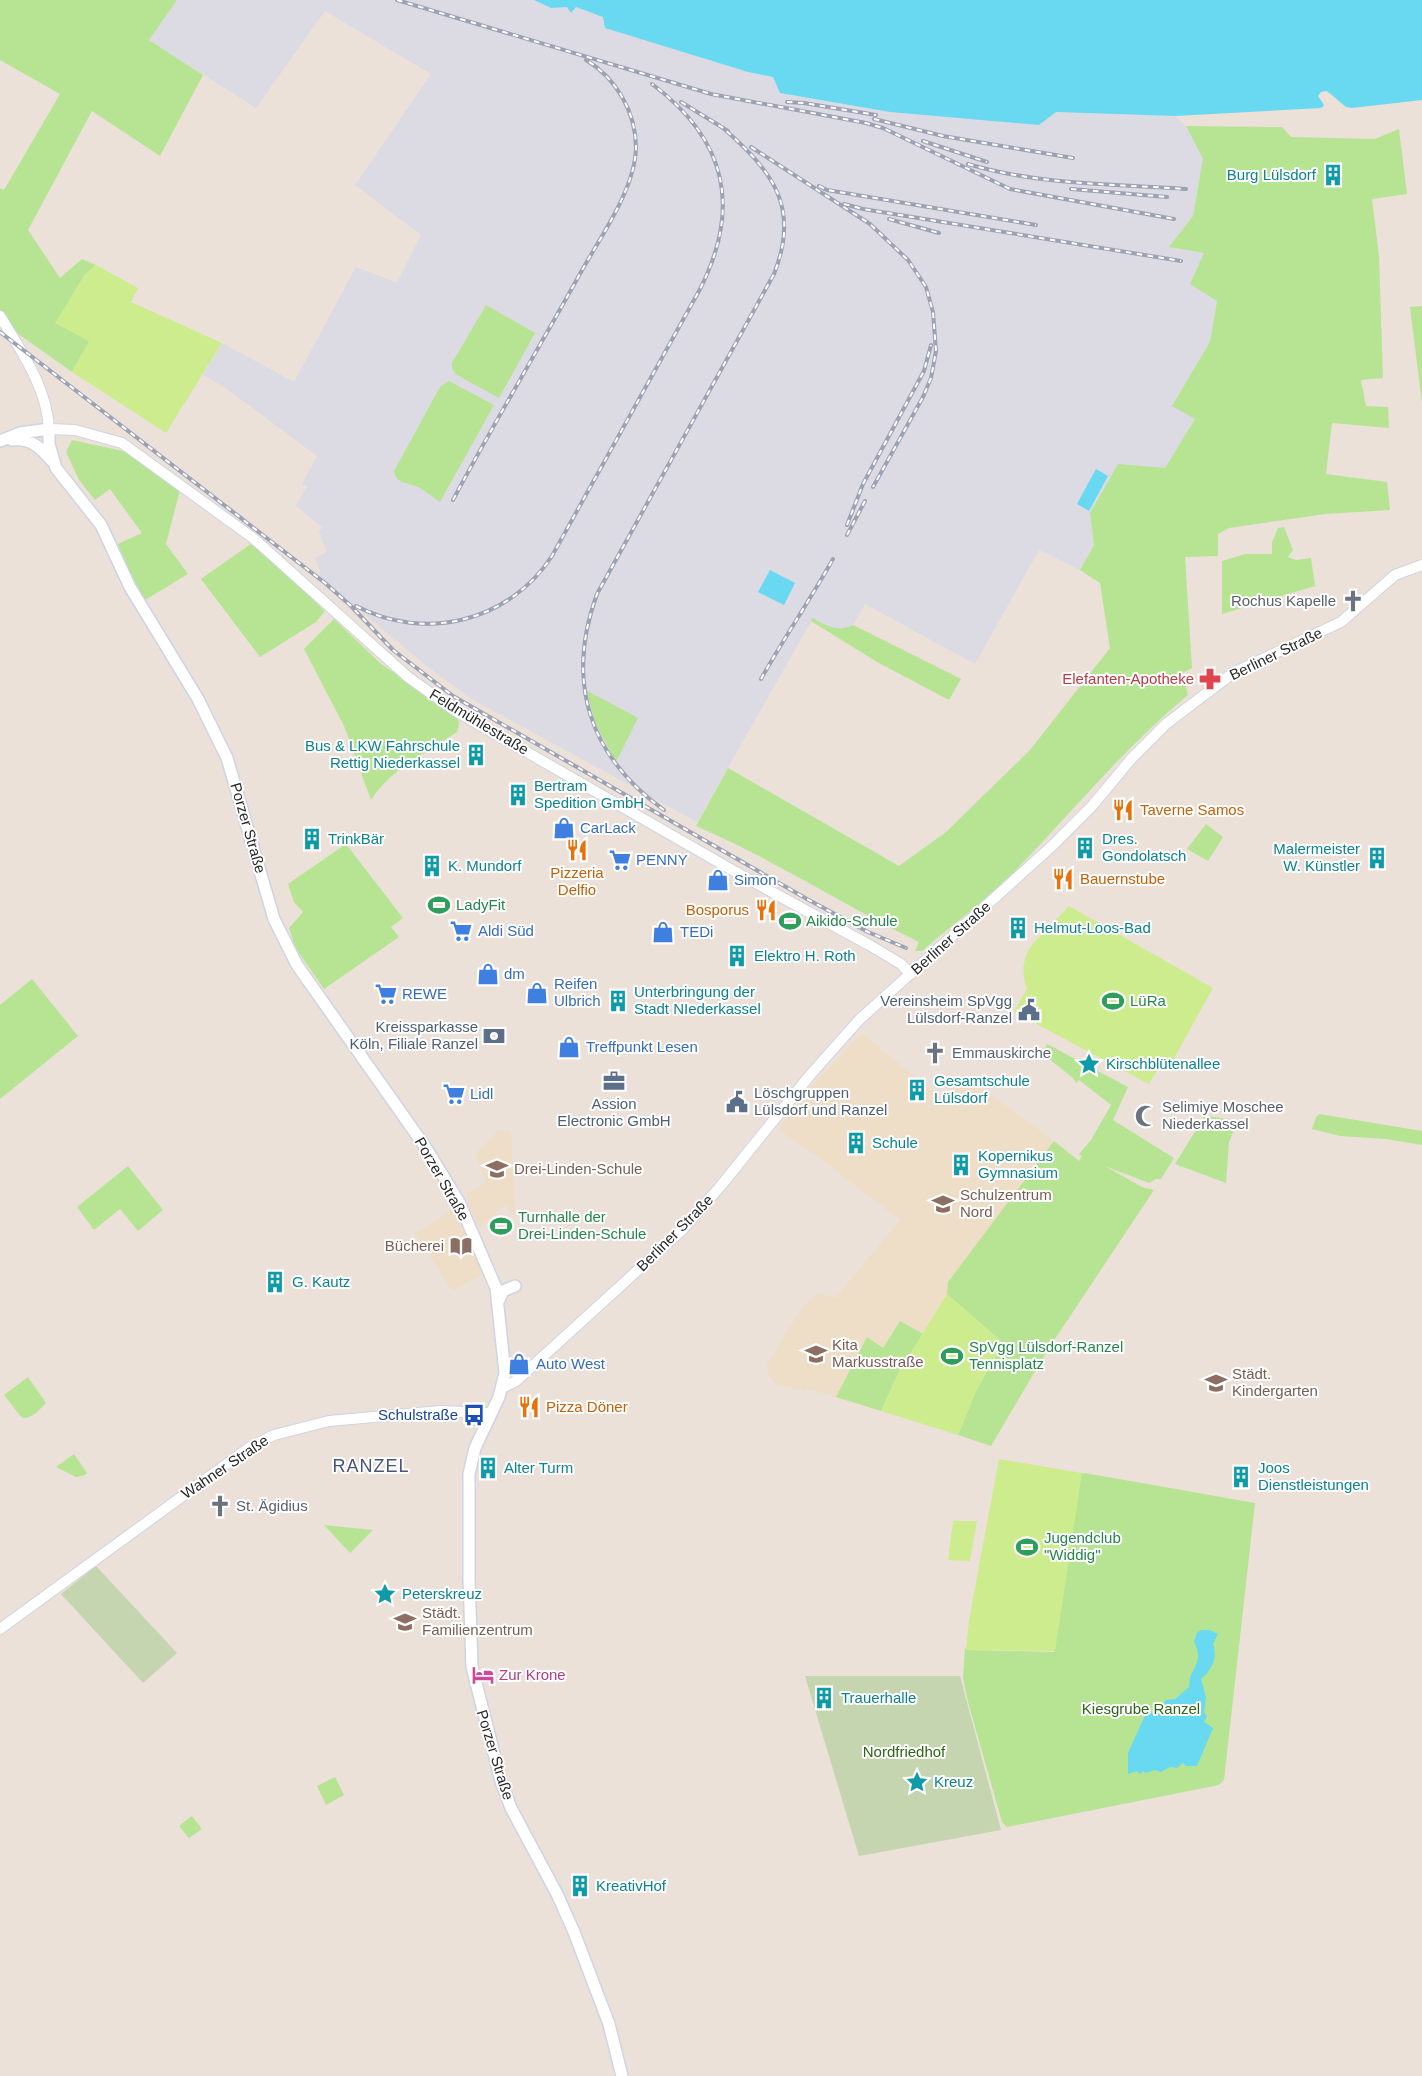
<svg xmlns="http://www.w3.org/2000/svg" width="1422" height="2076" viewBox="0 0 1422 2076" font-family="Helvetica,sans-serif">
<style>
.industrial{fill:#dcdae3}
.education{fill:#eedec7}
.green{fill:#b6e493}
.cemetery{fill:#c5d5af}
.pitch{fill:#cdec8e}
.water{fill:#68d9f1}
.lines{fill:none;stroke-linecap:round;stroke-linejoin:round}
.tertiary-casing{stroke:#ced4e2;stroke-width:12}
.secondary-casing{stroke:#ced4e2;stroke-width:14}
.tertiary{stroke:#fff;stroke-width:10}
.secondary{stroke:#fff;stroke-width:11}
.rail-casing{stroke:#9ca1b3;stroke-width:4}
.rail{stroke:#fff;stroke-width:2;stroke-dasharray:5.5;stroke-linecap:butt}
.labels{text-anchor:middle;stroke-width:4;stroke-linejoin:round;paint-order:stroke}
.culture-label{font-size:15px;fill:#0d838f;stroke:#fff;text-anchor:start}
.worship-label{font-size:15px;fill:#5b616d;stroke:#fff;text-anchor:start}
.street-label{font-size:15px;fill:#282828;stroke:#fff}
.health-label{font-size:15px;fill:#be3a42;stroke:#fff;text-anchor:end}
.food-label{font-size:15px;fill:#c56008;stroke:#fff;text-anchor:start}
.shop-label{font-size:15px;fill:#366cbe;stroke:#fff;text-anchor:start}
.leisure-label{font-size:15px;fill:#27864d;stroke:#fff;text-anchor:start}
.service-label{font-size:15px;fill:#4e5e75;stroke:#fff;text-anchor:end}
.education-label{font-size:15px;fill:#785e54;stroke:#fff;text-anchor:start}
.transit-label{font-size:15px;fill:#164399;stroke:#fff;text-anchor:end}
.hotel-label{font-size:15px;fill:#b23c85;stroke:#fff;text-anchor:start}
.park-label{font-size:15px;fill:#2f6517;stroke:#fff}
.quarter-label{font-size:18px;letter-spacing:1px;fill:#485579;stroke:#fff}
</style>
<rect width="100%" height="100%" fill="#ebe1d9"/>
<!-- industrial -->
<path class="industrial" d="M177,0h357l17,8 25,-2 27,11 2,11 143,44 25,5 8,16 109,19 149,13 17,-13 119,4 11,10 18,33 -11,57 -23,31 34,6 13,48 -7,41 -37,64 22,13 -30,49 -75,45 4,32 -14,25 -41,-20 -64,114 -110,-60 -12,21 -8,4 -14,-1 -19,-8 -115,202 -225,-123 -43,-31 -109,-91v-7l-5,-12 12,-6 -8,-20 3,-5 -26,-21 11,-20 -5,-2 15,-28 -90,-67 -24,-14 19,-32 72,39 62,-115 41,16 24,-48 -66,-50 76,-111 -106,-63 -69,97 -107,-68z"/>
<!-- education -->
<path class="education" d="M862,1033l80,66 21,-25 91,67 -106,141 -1,12 -24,40 -23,-13 -17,27 -16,-10 -31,59 -29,-8 -1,3 -32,-9 -6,-8 -1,-12 37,-58 14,-12 17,5 65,-78 -74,-57 -48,-34 36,-46z
M498,1131h13l5,89 -11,-15 -25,23 -13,-27 1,-1 -2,-7 20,-10 -11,-29z
M455,1207l5,16 22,48 -2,5 -26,14 -4,-2 -35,-55z"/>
<!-- green -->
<path class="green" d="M0,0h177l-28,40 54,35 -43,81 -68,-45 -64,119 32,48 22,-19 14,6 -12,11 -28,47 34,18 -18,31 -72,-51v-133l4,2 56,-96 -60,-34z
M1186,126l96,1 9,10 84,2 24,-10 8,65 -35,5 7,57 4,122 -22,2 5,26 22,1 1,21 -57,-5 -6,51 61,8 3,28 -65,4 -96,14 -11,6v22l-33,1 7,111 -9,5 5,22c-64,53 -116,117 -174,177 -28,28 -62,53 -92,79h-7l4,-9c-76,-37 -146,-83 -223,-116l32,-58 171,98 47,-34 84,-82 80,-102 -10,-65 -20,-13 14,-25 -4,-32 28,-49 47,4 30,-49 -23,-13 38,-64 7,-41 -27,-17 14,-31 -35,-6 24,-31 10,-57z
M486,305l49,28 -36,65 -42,-23 -5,-6v-6z
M1422,306v97l-12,-96z
M449,381l45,24 -54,97c-8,-5 -16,-13 -25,-16 -9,-3 -19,-3 -21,-15l46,-84z
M72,440l51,11 57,39 -14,54 22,30 -43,26 -20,-35 -7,-21 24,-11 -32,-44 -15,11 -16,-20 -13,-28z
M1284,527l9,23 -5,7 8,3 15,-2 4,28 -93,28v-53l23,-7h27v-12l6,-14z
M252,543l73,68 -9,11 -56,35 -59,-78z
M812,618c14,7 25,15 41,7l108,54 -12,21 -72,-38 -66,-41z
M334,619l46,44 78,54 1,7 -2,8c-31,20 -66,37 -86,68l-27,-74 -40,-77z
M586,690l52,28 -22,44 -21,-39z
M1206,824l17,13 -15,24 -21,-12z
M346,844l57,74 -12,9 8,10 -75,52 -29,-42 -6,-19 14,-16 -9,-10 -6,-18z
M32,979l46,57 -78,63v-94z
M1047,1044l81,43 -15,33 61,38 -13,21h-5l-7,4 -44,-17 37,21 12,3 -107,161 -56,95 -33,-11 18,-44 27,-48 -56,-49 1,-12 106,-141 25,20 3,-5 -3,-2 12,-14 20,-35 -32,-25 -3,3 -3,-5 -30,-24z
M1319,1114l103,17v14l-36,-6 -46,-3 -28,-7 4,-12z
M1208,1116l30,5 -9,21 -3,41 -51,-19 29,-47z
M128,1166l35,44 -25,21 -18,-22 -26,21 -17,-23z
M900,1321l23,13 -23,36 -19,41 -45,-14 31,-60 16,11z
M28,1377l18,26c-7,7 -13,15 -24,15l-18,-23z
M74,1454l13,19 -2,2 -9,2 -20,-10z
M1085,1473l170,30 -31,277 -5,5 -212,42 -5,-5 -34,-120 -5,-24 2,-30 5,2 84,2 27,-178z
M324,1525l49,5 -23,23z
M335,1777l9,18 -18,10 -9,-19z
M192,1816l10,13 -13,9 -10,-12z"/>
<!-- cemetery -->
<path class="cemetery" d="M96,1566l81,87 -34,30 -82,-89z
M805,1676h155l41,154 -142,26z"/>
<!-- pitch -->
<path class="pitch" d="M96,265l42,23 -7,14 91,41 -56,90 -94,-61 17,-31 -34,-18 29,-47z
M1069,906l144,82 -46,83 -8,-4 -10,17 -135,-72 13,-23c-10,-26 2,-52 29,-61l-4,-4z
M947,1294l56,49 -27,48 -18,44 -77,-24 19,-41z
M999,1459l83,14 -27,178 -89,-1 3,-30z
M953,1521h24l-7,40 -22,-1z"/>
<!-- water -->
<path class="water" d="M534,0h888v100l-70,8 -6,-1 -19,-16 -6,1 -3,4 6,9 -3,3 -146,8 -119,-4 -17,13 -149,-13 -110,-19 -7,-16 -25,-5 -143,-44 -2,-11 -27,-10 -5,6 -4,-6 -16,1z
M1096,469l12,7 -19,35 -12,-7z
M770,570l25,13 -11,22 -26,-13z
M1201,1630h9l8,4 -5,10c5,14 -1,26 -12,35l5,18 -2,15 3,4 -3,6 9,6 -16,38h-11l-3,-3 -6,5 -7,-1 -9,5 -6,-2 -9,3 -3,-2 -3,3 -3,-3 -9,3v-21l18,-40h9l11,-13 9,-1 14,-12c1,-4 0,-8 2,-12 7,-14 10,-18 3,-34l3,-8z"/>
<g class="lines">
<!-- tertiary casing -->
<g class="tertiary-casing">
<path id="tertiary" d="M0,316c21,35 47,71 49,113l26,1 47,13 131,95 155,139 49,35 284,163 130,71 30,18 10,10
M502,1388l14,-7 167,-152 36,-41 92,-114 48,-54 193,-174 40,-40 40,-48 34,-34 67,-51 108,-51 54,-47 27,-10
M0,1629l250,-182 24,-12 55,-14 111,-10 50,2"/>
</g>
<!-- secondary casing -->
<g class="secondary-casing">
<path id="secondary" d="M12,440c19,-2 28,7 40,21
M0,441l20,-8 29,-4v15l7,24 45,57 29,62 68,112 29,59 47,161 23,46 129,183 33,54 37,86 9,85 -6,24 -24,51 -6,26v105l3,88 29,114 10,27 46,86 17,38 35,92 13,52
M499,1300l4,-9 12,-5"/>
</g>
<!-- tertiary -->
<use href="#tertiary" class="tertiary"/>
<!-- secondary -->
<use href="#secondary" class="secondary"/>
<!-- rail casing -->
<g class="rail-casing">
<path id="rail" d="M397,0l314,94 155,29 17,5 127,61 164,30
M681,102l47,29
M787,102l17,1 72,12
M874,119l69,17 130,22
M923,141l64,21
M751,147l119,77 38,36 18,27 7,25 3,39 -5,27 -8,19 -50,90
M968,164c70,21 145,20 218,25
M819,186l8,4 209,35
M1071,189l96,8
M844,204l19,5 318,52
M889,219l50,14
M0,332l325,251 25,22 43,45 60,46 354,203 61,33 38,16
M453,500c41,-77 86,-152 128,-228 20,-36 54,-83 55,-124 0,-36 -20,-70 -50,-88
M847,525l16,-41 61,-113 7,-26
M847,535l18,-34
M356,606c69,36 153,16 196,-50l147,-265c43,-83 28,-151 -47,-207
M761,679c23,-41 49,-79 72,-120
M664,810c-75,-54 -99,-128 -67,-216l177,-320c27,-68 -2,-103 -52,-147"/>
</g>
<!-- rail -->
<use href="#rail" class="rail"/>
</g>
<!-- icons -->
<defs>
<g id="building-bare" transform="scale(1.725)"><path d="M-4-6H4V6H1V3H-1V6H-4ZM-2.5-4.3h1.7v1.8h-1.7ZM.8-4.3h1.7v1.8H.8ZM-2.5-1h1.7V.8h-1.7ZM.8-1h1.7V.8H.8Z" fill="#0f9aa8" stroke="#fff" stroke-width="2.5" paint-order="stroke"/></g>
<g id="church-bare" transform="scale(1.725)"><path d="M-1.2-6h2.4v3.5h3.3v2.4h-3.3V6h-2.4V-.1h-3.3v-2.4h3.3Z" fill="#6b7280" stroke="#fff" stroke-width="2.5" paint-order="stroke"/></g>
<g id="pharmacy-bare" transform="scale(1.725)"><path d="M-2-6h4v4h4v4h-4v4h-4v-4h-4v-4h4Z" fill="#e0444e" stroke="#fff" stroke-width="2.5" paint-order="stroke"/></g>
<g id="restaurant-bare" transform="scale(1.725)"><path d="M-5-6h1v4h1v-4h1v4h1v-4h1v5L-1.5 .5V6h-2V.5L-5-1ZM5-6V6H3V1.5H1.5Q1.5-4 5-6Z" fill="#e8710a" stroke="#fff" stroke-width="2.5" paint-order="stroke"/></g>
<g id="shop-bare" transform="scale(1.725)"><path d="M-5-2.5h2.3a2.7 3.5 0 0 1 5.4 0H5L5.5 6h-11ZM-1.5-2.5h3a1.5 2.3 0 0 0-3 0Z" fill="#3f7fe0" stroke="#fff" stroke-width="2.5" paint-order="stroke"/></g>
<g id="supermarket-bare" transform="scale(1.725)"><path d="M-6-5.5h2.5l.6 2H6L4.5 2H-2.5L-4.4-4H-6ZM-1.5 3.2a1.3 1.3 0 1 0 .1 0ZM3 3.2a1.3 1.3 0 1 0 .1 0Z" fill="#3f7fe0" stroke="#fff" stroke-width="2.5" paint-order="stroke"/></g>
<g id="stadium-bare" transform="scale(1.725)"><path d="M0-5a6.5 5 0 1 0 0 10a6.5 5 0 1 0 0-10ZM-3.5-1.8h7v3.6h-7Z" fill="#2e9e5b" stroke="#fff" stroke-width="2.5" paint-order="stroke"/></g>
<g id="civic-bare" transform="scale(1.725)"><path d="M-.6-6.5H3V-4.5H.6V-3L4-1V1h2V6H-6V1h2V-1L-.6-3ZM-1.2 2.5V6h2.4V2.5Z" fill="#5c6f8a" stroke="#fff" stroke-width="2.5" paint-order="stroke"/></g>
<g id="bank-bare" transform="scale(1.725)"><path d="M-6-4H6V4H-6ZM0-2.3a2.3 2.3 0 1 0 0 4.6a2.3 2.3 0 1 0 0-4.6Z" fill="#5c6f8a" stroke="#fff" stroke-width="2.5" paint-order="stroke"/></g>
<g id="sight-bare" transform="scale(1.725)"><path d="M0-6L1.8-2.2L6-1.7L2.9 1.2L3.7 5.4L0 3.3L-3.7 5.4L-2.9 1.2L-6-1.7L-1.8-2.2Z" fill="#0f9aa8" stroke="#fff" stroke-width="2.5" paint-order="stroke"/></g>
<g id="office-bare" transform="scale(1.725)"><path d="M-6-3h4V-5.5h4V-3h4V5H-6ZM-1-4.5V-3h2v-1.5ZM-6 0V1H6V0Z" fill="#5c6f8a" stroke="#fff" stroke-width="2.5" paint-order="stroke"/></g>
<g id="mosque-bare" transform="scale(1.725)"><path d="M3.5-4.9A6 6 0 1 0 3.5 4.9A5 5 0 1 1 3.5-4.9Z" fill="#6b7280" stroke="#fff" stroke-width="2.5" paint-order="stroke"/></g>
<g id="school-bare" transform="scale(1.725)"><path d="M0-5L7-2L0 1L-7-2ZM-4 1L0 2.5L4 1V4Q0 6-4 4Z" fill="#8d6e63" stroke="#fff" stroke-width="2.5" paint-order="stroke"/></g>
<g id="library-bare" transform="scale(1.725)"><path d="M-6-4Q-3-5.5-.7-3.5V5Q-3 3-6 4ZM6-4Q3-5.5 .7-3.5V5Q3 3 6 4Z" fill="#8d6e63" stroke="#fff" stroke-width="2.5" paint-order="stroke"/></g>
<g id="bus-bare" transform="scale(1.725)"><path d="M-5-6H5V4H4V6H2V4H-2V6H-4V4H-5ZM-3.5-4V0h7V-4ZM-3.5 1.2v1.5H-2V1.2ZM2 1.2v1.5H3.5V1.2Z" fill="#1a4fb4" stroke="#fff" stroke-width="2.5" paint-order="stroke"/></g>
<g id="hotel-bare" transform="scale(1.725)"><path d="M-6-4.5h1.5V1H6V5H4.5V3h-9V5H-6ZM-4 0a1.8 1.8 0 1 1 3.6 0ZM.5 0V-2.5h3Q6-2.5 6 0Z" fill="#d1479c" stroke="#fff" stroke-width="2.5" paint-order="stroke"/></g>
</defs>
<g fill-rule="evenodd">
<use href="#building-bare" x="1333" y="175"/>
<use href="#church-bare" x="1353" y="601"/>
<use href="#pharmacy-bare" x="1210" y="679"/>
<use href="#building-bare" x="476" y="755"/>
<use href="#building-bare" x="518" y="795"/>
<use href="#restaurant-bare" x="1123" y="810"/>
<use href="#shop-bare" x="564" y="828"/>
<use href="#building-bare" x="312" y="839"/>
<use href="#building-bare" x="1085" y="848"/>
<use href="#restaurant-bare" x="577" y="850"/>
<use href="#building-bare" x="1377" y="858"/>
<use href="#supermarket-bare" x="620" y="860"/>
<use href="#building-bare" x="432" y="866"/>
<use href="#restaurant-bare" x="1063" y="879"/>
<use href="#shop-bare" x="718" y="880"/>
<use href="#stadium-bare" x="439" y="905"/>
<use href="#restaurant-bare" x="766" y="910"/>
<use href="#stadium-bare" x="790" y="921"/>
<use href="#building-bare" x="1018" y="928"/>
<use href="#supermarket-bare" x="461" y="931"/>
<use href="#shop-bare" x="663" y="932"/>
<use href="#building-bare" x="737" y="956"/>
<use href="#shop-bare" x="488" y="974"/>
<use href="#shop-bare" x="537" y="993"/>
<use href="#supermarket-bare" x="386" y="994"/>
<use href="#building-bare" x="618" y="1001"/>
<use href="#stadium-bare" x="1113" y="1001"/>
<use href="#civic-bare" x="1029" y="1010"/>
<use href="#bank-bare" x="494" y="1036"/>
<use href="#shop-bare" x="569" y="1047"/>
<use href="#church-bare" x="935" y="1053"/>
<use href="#sight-bare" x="1089" y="1064"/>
<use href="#office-bare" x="614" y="1081"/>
<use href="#building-bare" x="917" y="1090"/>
<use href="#supermarket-bare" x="454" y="1094"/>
<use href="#civic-bare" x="737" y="1102"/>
<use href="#mosque-bare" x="1146" y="1116"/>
<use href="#building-bare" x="856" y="1143"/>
<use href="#building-bare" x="961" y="1165"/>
<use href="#school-bare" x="497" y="1169"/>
<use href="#school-bare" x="943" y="1204"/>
<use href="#stadium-bare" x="501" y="1226"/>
<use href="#library-bare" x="461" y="1246"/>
<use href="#building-bare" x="275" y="1282"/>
<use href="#school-bare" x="816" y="1354"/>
<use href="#stadium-bare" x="952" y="1356"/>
<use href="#shop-bare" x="519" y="1364"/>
<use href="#school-bare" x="1216" y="1383"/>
<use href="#restaurant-bare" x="529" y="1407"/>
<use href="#bus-bare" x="474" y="1415"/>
<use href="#building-bare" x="488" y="1468"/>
<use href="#building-bare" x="1241" y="1477"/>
<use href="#church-bare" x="220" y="1506"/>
<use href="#stadium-bare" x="1027" y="1547"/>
<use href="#sight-bare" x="385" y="1594"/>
<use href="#school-bare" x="405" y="1622"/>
<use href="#hotel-bare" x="483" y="1675"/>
<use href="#building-bare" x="824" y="1698"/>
<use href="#sight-bare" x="917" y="1782"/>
<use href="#building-bare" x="580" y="1886"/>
</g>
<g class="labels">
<!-- culture labels -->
<g class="culture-label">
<text x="1316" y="180" text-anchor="end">Burg Lülsdorf</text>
<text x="460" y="751" text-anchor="end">Bus &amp; LKW Fahrschule<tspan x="460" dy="17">Rettig Niederkassel</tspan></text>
<text x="534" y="791">Bertram<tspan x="534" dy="17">Spedition GmbH</tspan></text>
<text x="328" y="844">TrinkBär</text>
<text x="1102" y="844">Dres.<tspan x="1102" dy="17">Gondolatsch</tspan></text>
<text x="1360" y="854" text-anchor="end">Malermeister<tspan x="1360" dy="17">W. Künstler</tspan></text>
<text x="448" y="871">K. Mundorf</text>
<text x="1034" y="933">Helmut-Loos-Bad</text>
<text x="754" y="961">Elektro H. Roth</text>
<text x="634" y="997">Unterbringung der<tspan x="634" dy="17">Stadt NIederkassel</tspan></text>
<text x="1106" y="1069">Kirschblütenallee</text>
<text x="934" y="1086">Gesamtschule<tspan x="934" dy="17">Lülsdorf</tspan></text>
<text x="872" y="1148">Schule</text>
<text x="978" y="1161">Kopernikus<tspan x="978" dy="17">Gymnasium</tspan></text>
<text x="292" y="1287">G. Kautz</text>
<text x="504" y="1473">Alter Turm</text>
<text x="1258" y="1473">Joos<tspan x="1258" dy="17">Dienstleistungen</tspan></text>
<text x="402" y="1599">Peterskreuz</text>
<text x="841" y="1703">Trauerhalle</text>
<text x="934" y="1787">Kreuz</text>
<text x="596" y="1891">KreativHof</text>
</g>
<!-- worship labels -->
<g class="worship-label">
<text x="1336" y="606" text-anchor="end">Rochus Kapelle</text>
<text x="952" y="1058">Emmauskirche</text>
<text x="1162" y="1112">Selimiye Moschee<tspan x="1162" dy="17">Niederkassel</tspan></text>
<text x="236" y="1511">St. Ägidius</text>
</g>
<!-- street labels -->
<g class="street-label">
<text transform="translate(1276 654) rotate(-26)" y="5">Berliner Straße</text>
<text transform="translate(479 722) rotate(31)" y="5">Feldmühlestraße</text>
<text transform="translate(248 828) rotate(74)" y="5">Porzer Straße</text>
<text transform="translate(951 938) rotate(-42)" y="5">Berliner Straße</text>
<text transform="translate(442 1179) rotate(60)" y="5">Porzer Straße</text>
<text transform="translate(675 1233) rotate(-45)" y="5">Berliner Straße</text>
<text transform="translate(225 1467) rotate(-34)" y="5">Wahner Straße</text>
<text transform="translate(495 1755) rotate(73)" y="5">Porzer Straße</text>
</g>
<!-- health labels -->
<g class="health-label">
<text x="1194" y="684">Elefanten-Apotheke</text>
</g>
<!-- food labels -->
<g class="food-label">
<text x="1140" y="815">Taverne Samos</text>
<text x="577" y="878" text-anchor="middle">Pizzeria<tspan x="577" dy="17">Delfio</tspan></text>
<text x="1080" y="884">Bauernstube</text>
<text x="749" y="915" text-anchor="end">Bosporus</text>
<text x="546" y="1412">Pizza Döner</text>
</g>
<!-- shop labels -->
<g class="shop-label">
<text x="580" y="833">CarLack</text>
<text x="636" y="865">PENNY</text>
<text x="734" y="885">Simon</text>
<text x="478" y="936">Aldi Süd</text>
<text x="680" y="937">TEDi</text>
<text x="504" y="979">dm</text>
<text x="554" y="989">Reifen<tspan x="554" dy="17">Ulbrich</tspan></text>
<text x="402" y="999">REWE</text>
<text x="586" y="1052">Treffpunkt Lesen</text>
<text x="470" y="1099">Lidl</text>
<text x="536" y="1369">Auto West</text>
</g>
<!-- leisure labels -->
<g class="leisure-label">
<text x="456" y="910">LadyFit</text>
<text x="806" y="926">Aikido-Schule</text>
<text x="1130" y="1006">LüRa</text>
<text x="518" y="1222">Turnhalle der<tspan x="518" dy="17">Drei-Linden-Schule</tspan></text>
<text x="969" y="1352">SpVgg Lülsdorf-Ranzel<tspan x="969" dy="17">Tennisplatz</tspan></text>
<text x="1044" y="1543">Jugendclub<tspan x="1044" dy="17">"Widdig"</tspan></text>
</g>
<!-- service labels -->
<g class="service-label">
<text x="1012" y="1006">Vereinsheim SpVgg<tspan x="1012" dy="17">Lülsdorf-Ranzel</tspan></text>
<text x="478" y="1032">Kreissparkasse<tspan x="478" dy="17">Köln, Filiale Ranzel</tspan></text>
<text x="754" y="1098" text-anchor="start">Löschgruppen<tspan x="754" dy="17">Lülsdorf und Ranzel</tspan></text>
<text x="614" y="1109" text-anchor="middle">Assion<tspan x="614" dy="17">Electronic GmbH</tspan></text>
</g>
<!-- education labels -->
<g class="education-label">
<text x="514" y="1174">Drei-Linden-Schule</text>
<text x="960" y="1200">Schulzentrum<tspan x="960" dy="17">Nord</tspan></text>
<text x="444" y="1251" text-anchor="end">Bücherei</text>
<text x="832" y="1350">Kita<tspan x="832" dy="17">Markusstraße</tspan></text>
<text x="1232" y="1379">Städt.<tspan x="1232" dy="17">Kindergarten</tspan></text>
<text x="422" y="1618">Städt.<tspan x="422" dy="17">Familienzentrum</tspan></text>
</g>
<!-- transit labels -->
<g class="transit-label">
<text x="458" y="1420">Schulstraße</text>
</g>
<!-- hotel labels -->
<g class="hotel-label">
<text x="499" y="1680">Zur Krone</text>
</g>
<!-- park labels -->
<g class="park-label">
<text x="1141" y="1714">Kiesgrube Ranzel</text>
<text x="904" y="1757">Nordfriedhof</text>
</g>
<!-- quarter labels -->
<g class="quarter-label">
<text x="371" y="1472">RANZEL</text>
</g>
</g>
</svg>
